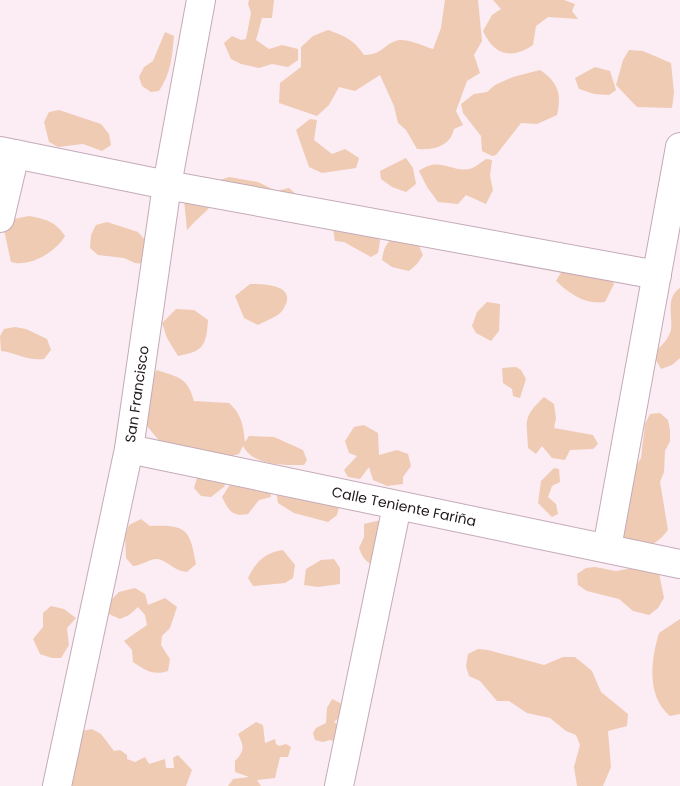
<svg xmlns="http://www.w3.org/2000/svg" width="680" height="786" viewBox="0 0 680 786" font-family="Poppins,sans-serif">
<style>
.green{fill:#efcbb3}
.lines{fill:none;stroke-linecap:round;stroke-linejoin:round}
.minor-casing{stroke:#c4abb8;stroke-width:30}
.minor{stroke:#fff;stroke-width:28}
.labels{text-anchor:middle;stroke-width:4.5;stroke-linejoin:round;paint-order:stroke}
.street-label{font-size:14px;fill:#22191d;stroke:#fcecf4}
</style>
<rect width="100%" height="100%" fill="#fcecf4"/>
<!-- green -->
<path class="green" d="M249,0h25l-2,18h-10l-6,22 13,9 13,-4 16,4v11l-10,7 -16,-3 -13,4 -18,-4 -10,-5 -7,-16 8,-7 9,4 5,-1 5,-26 -3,-9z
M445,0h33l4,41 -8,14 6,18 -13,8 -11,30 7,14 -9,4c-4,18 -21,21 -37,20l-11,-19 -8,-7 -4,-17 -14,-31 -25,16 -16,-4 -10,18 -12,11 -38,-13 1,-20 21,-16v-20l12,-11 15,-6c17,6 26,10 36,25 21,-1 20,-12 35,-15 10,-1 25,6 34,9l8,-21z
M493,0h71l11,4 -3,7 6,8 -30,-2 -12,9 -3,19c-22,15 -39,10 -50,-14l9,-16 9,-6z
M165,32l9,4c-2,21 -3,37 -15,55l-8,1 -9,-6 -3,-9 5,-10 9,-6z
M629,50l14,1 28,12 3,30 -2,15 -35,-1 -21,-22 7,-25z
M595,67l15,4 6,19 -7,5 -15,-1 -15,-5 -4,-11z
M540,70c18,12 22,24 17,45l-20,9 -16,-1 -25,32 -4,1 -10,-5 -1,-15 -18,-23 -2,-9 13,-10 13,-2 8,-7 18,-8z
M59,110l42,14 8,10 2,11 -9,6 -19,-7 -25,3 -9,-5 -5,-20 5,-10z
M310,119l7,1 -3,20 18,14 13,-5 14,9 -3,10 -34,5 -13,-6 -13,-37z
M406,158l7,10 3,16 -10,8 -14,-5 -11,-8 -1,-8z
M486,159l6,1 -2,16 3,14 -7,14 -20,-9 -8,9 -20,-2 -11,-15 -8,-16c20,-15 31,1 50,-2 6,-1 12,-7 17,-10z
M229,177l29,5 18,9 13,-3 20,18 -2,15 -11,3 -78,-28c-8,14 -21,22 -31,34l-3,-31 24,-15z
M29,216c17,3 27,6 36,20 -9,16 -36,32 -54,26l-7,-32 5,-10z
M372,221l8,20 -2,12 -7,4 -27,-15 -9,-1 -2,-12z
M107,222l31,10 8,9 -1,23 -10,-1 -11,-5 -26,-3 -8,-7 1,-13 5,-10z
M414,235l9,20 -6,9 -8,7 -17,-4 -10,-7c3,-22 12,-24 32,-25z
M563,269l47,8 4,7 -9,18c-20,3 -35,-8 -49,-21z
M250,284c16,0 50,1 32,27 -5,6 -17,10 -24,14l-14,-7 -9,-22z
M680,288v70l-8,7 -11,4 -5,-9 1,-10c6,-6 12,-12 14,-20 2,-15 -6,-32 9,-42z
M487,302l13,2 -1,27 -8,10 -15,-8 -4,-7 5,-14z
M176,309l18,1 14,10c-2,26 -4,31 -30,36l-11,-18 -5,-15z
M15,327l11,2 21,10 4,11 -7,9c-17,2 -27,-6 -43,-8l-1,-15 4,-7z
M516,367l5,3 5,9 -6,19 -7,-2 -1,-7 -9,-6 -1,-15z
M157,370c23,8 30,7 37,31l35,2c13,12 14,22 16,39l4,-6 25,1 29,13 4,10 -3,5c-20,0 -51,1 -61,-19l-4,8 -15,4 -62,-14 -15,-18 -7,-15 7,-27z
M544,397l10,7 2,14 -2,10 39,7 5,9 -5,5 -23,1 -5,10 -13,-2 -10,-12 -6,8 -8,-6c-1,-28 -6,-30 16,-51z
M660,413l8,7 2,10v11l-5,10 -1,21 -4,10 8,48c-17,22 -26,16 -48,6l15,-68 6,-10 4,-34 5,-10z
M364,425l14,8 1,22 18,-5 11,4 3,12 -8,11v7l-16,2 -14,-6 -4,-13 -9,12 -12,-2 -4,-7 13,-14 -8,-3 -4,-12 9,-14z
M554,468l5,1 1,13 -8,4 -4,11 8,7 2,10 -6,3 -14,-14 3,-22z
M198,475h24l3,11 -14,11 -10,-1 -7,-8z
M239,481l31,5 1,11 -12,3 -11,14c-16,3 -19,-3 -26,-17l7,-11z
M276,491l65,8 -4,16 -9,7 -34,-9 -16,-10z
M141,519l9,7c37,-2 40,4 46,38l-9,8c-12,-1 -16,-8 -26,-12 -8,-4 -19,6 -28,6l-7,-8 -1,-23 4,-10z
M381,520l-2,47c-12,-3 -16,-8 -20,-19l5,-11v-13z
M283,550l12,15 -2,13 -8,5 -32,3 -5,-8c8,-16 16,-25 35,-28z
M334,559l6,9v16l-22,3 -14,-2 2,-16 15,-9z
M595,567l21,4 23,-4 20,6 5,25 -6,10 -9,7 -16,-4 -14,-12 -32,-8 -9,-6 -1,-11 9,-6z
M135,588l10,6 3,11 17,-7 12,9 -7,21 -8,8 -1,9 9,14 -2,12c-15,5 -23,-1 -35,-9l-1,-12 -8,-9 23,-16 -2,-10 -7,-8 -9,8 -9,4 -11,-5v-12l10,-10z
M51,606l13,3 12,9 -9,10 2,17 -8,13h-9l-12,-4 -7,-15 10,-12v-14z
M680,619v95l-10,2c-24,-20 -19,-56 -11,-83z
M478,649l10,1 56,15 19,-8h12l17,14 9,21 27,22 -1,12 -19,5 3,36 -8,19h-26l-3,-19 6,-22 -4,-10 -10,-4 -16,-13 -23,-5 -18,-12h-12l-17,-20 -11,-5 -3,-10 2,-12z
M332,699l8,4 5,10 -11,9 10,8 -6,13 -8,-3 -7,2 -8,-2 -2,-7 3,-5 10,-5 1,-15z
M256,722l7,3 2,18 10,-4 1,5 3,2 7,-2 5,3 -3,10h-8l-5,21 -18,2 4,6h-33l5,-7 16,-2 -14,-5v-11c10,-10 9,-15 3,-27z
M92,729l9,5 13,17 6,-1 7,5v4l8,3 10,-5 4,7 16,-5 1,9h8l-1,-10 5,-3 14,15 -6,16h-121l17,-55z"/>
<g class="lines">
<!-- minor casing -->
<g class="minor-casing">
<g id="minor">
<path d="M0,151l167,34 490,90"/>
<path d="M0,218l15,-64"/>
<path id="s1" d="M129,449l551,115"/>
<path d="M607,548l73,-401"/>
<path id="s2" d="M57,786l72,-337 38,-264 34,-185"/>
<path d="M339,786l58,-280"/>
</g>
</g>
<!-- minor -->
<use href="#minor" class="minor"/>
</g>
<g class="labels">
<!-- street labels -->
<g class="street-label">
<text dy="5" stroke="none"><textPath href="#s2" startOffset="400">San Francisco</textPath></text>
<text dy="5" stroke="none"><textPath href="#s1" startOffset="281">Calle Teniente Fariña</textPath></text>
</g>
</g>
</svg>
